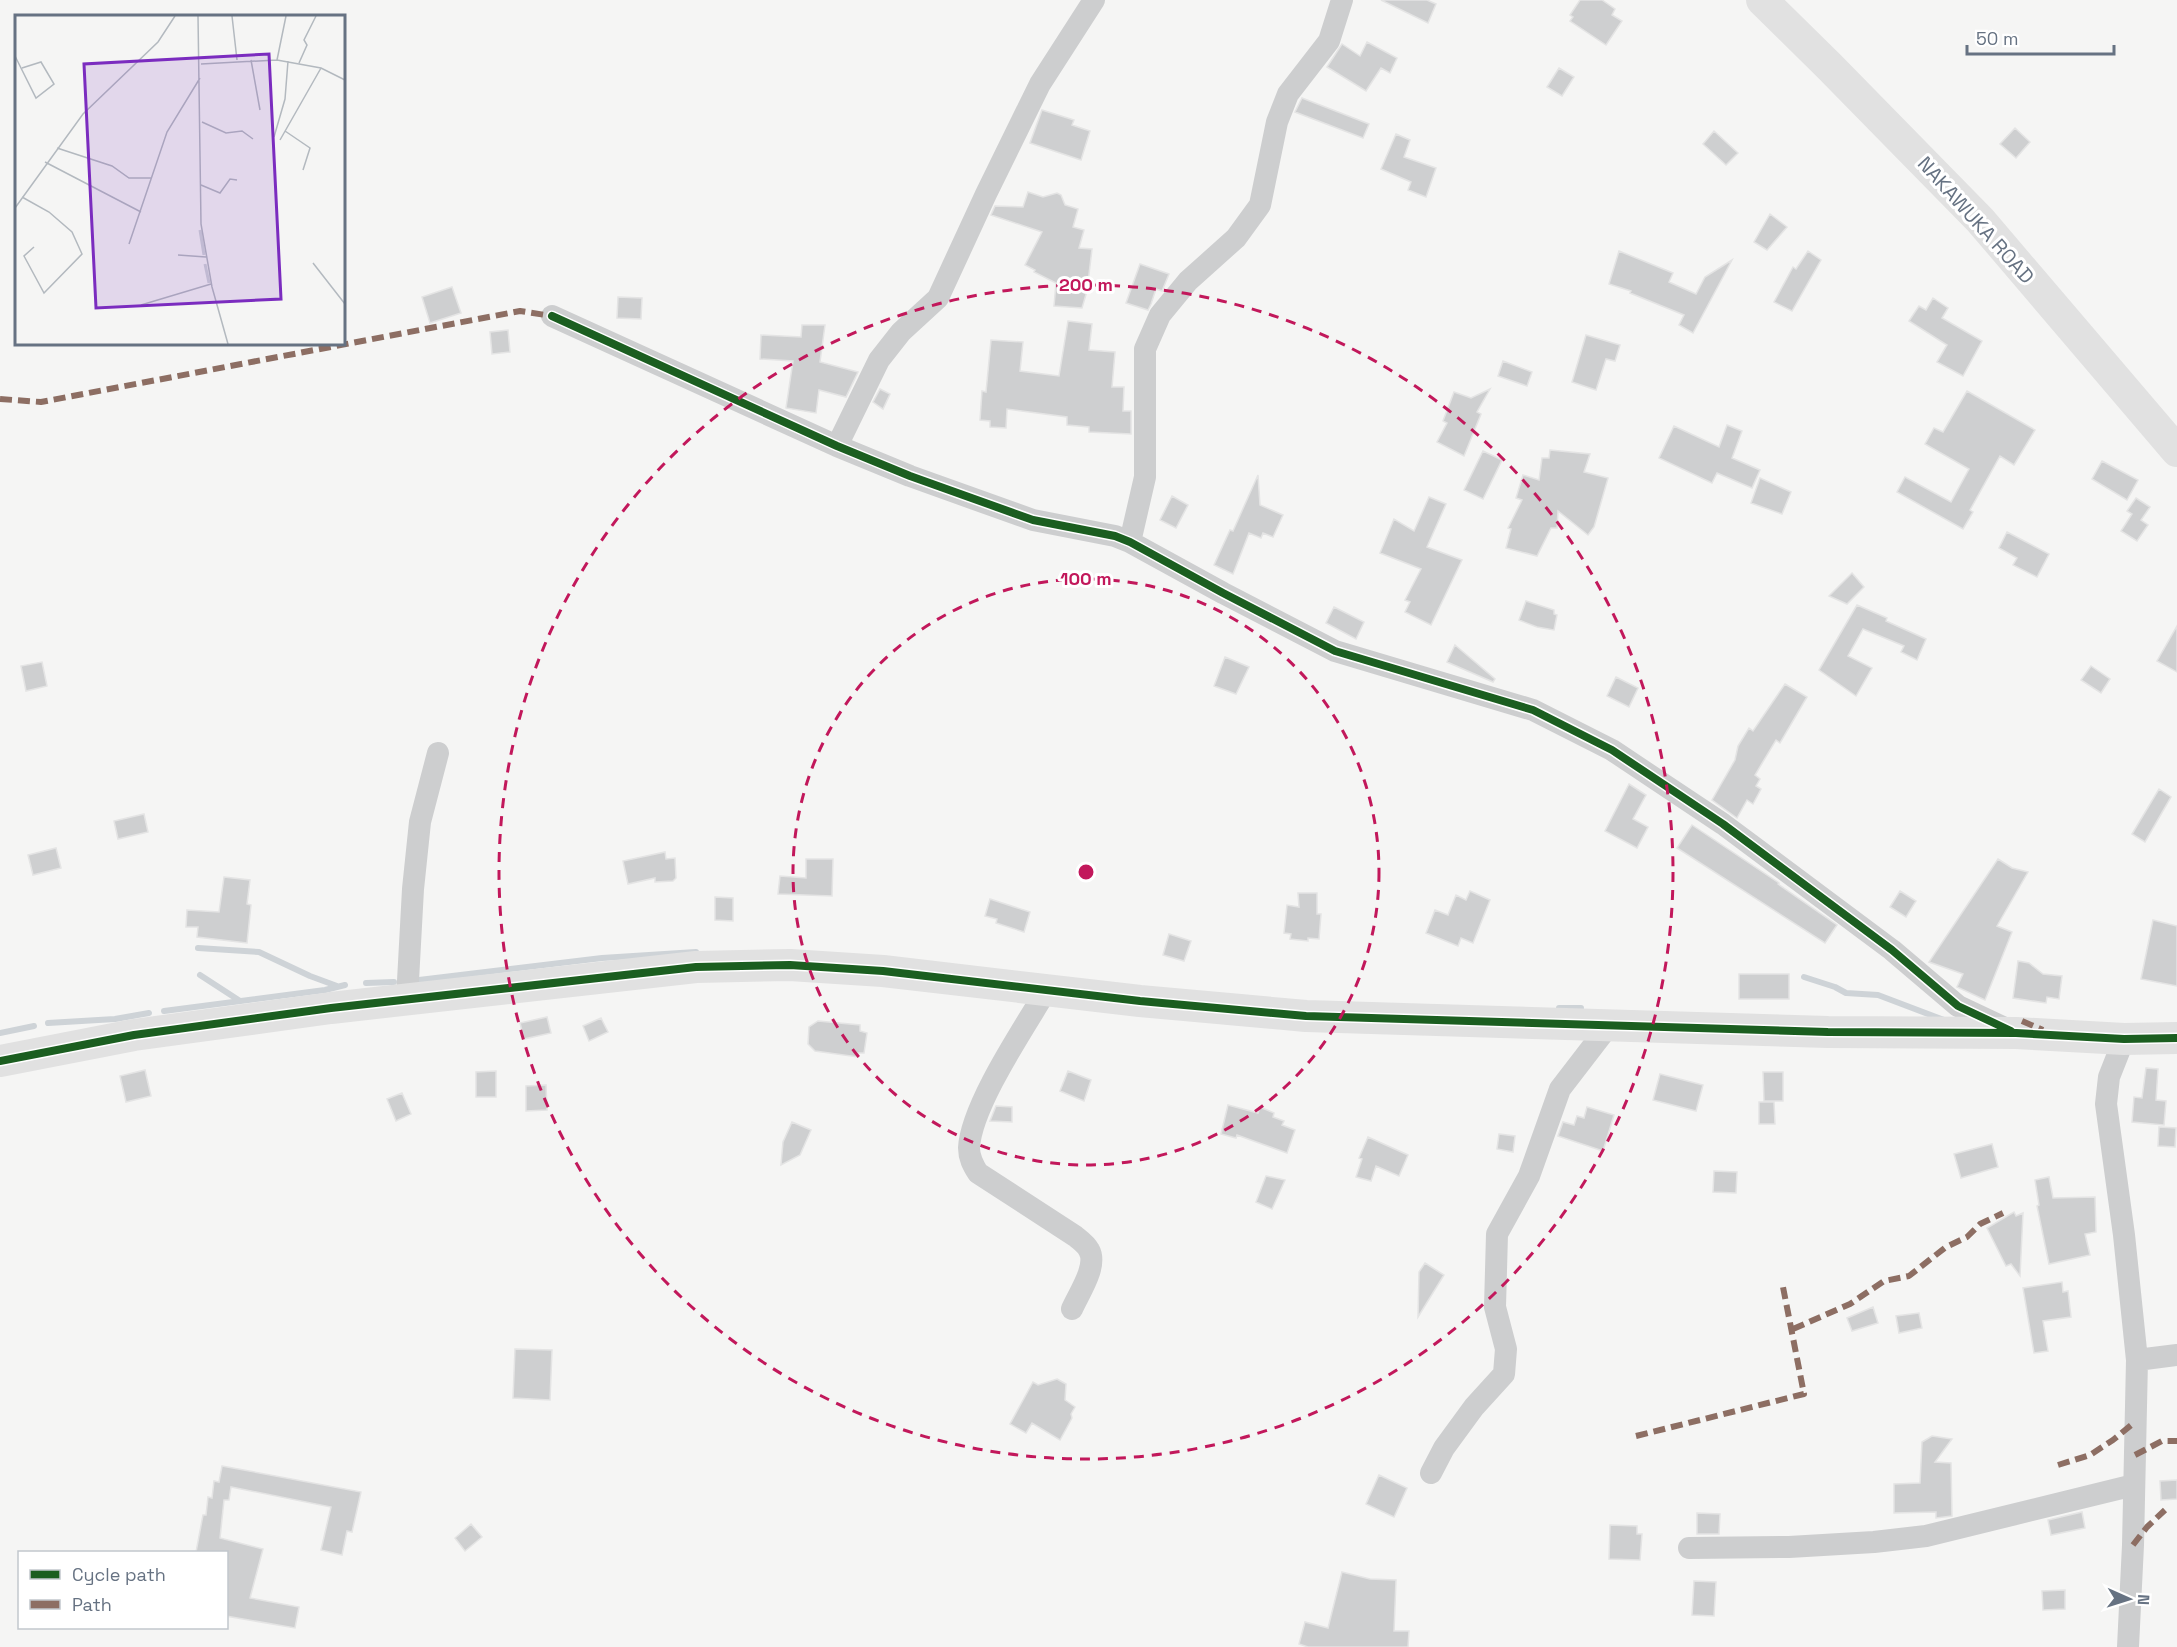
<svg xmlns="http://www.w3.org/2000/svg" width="2177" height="1647" viewBox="0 0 2177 1647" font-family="'Space Grotesk',sans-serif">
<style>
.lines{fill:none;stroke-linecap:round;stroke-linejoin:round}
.stream{stroke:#ced3d7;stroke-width:6}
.building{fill:#cecfd0;stroke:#e4e4e4;stroke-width:1.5}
.street{stroke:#cdcecf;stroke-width:22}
.secondary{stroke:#e1e1e1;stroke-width:32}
.quiet{stroke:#8d6e63;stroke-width:6;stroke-dasharray:12 6;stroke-linecap:butt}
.cycleway-casing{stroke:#fff;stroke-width:11}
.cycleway{stroke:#1b5e20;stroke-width:8}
.ring{fill:none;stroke:#c2185b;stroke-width:3;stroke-dasharray:10 8}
.labels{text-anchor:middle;stroke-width:6;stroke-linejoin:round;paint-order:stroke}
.street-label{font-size:20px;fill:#667282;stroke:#fff}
.inset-river{fill:none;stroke:#ced3d7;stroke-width:3}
.inset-road{fill:none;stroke:#b3b9bf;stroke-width:1.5}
.view{fill:#7b2cbf;fill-opacity:0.15;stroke:#7b2cbf;stroke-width:3}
.inset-edge{fill:none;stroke:#667282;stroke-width:3}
.centre{fill:#c2185b;stroke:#fff;stroke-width:3}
.ring-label{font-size:18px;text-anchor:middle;font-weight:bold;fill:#c2185b;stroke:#fff;stroke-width:6;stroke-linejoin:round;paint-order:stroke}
</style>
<rect width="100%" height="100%" fill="#f5f5f4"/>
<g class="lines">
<!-- stream -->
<path class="stream" d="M198,948l61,4 51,24 27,10
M200,975l40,26
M1804,977l31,10 11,6 32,2 66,25
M419,980l183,-22 94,-6
M366,983l28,-1
M1559,1008h22
M164,1011l161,-21 20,-5
M48,1023l67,-4 34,-6
M0,1033l34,-7"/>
</g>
<!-- building -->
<path class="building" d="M1381,0h46l9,4 -8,19z
M1580,0h22l13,9 -3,6 10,6 -16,24 -36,-24 3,-4 -3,-2z
M1367,42l30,16 -7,15 -9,-5 -15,23 -39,-24 15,-23 18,12z
M1559,68l15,9 -12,19 -15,-9z
M1302,98l67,26 -6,14 -68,-26z
M1042,110l32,10 -2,5 18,6 -9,29 -51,-17z
M2015,128l15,14 -14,16 -16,-14z
M1714,131l24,22 -12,12 -23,-21z
M1396,134l14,6 -6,17 32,11 -10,29 -18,-7 3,-8 -30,-13z
M1028,192l15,5 14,-4 4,2 4,10 13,4 -5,18 11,3 -5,18 13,1 -5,42 -5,17 -28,-2 2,-23 -22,-11 1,-2 -10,-5 17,-33 -51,-17 4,-9 28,1z
M1770,214l17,13 -20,23 -13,-8z
M1619,251l54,22 -4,9 27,12 9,-17 27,-17 -39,73 -14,-8 5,-10 -54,-22 1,-2 -22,-7z
M1808,251l13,9 -29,51 -18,-9 19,-35 3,2z
M1140,264l29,10 -7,17 -6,-2 -5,15 -3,6 -22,-7z
M452,287l9,26 -31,10 -8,-26z
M618,297l24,1 -1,21 -24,-1z
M1933,298l15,10 -6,10 40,23 -19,35 -26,-14 10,-17 -38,-24 10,-15 7,4z
M1068,321l24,3 -3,26 26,2 -3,35h12l-1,24h8v23l-42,-2v-5l-22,-2v-8l-60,-8 -1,19 -16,-1v-6l-10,-1 2,-29 4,1 5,-52 32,2 -3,29 39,5z
M802,325h23l-5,37 38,10 -12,25 -27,-7 -3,23 -30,-5 7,-47 -33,-2 1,-24 40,2z
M508,330l2,22 -18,2 -2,-22z
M1586,335l34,10 -5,16 -9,-2 -10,31 -24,-8z
M1503,361l29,11 -5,14 -29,-10z
M880,389l10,5 -7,15 -10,-7z
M1490,389l-13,23 4,2 -17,42 -27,-14 10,-19 -4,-2 11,-29 17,6z
M1967,391l68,39 -21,35 -14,-9 -30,54 3,2 -10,17 -66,-37 8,-15 46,25 18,-33 -44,-25 9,-16 9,4z
M1727,425l15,6 -10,27 28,12 -8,18 -35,-15 -5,10 -53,-25 15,-32 45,21z
M1550,450l40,4 -6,18 24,6 -14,49 -6,8 -30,-24 -1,17h-6l-14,28 -31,-8 5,-19 -3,-1 14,-28 -6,-2 7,-23 16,5 3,-22h7z
M1483,451l19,9 -19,39 -19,-9z
M2102,461l36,19 -11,20 -35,-21z
M1258,475l2,30 23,10 -10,22 -10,-4 -2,5 -12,-5 -16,41 -19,-9 16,-35 3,1z
M1760,478l31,14 -9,22 -31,-11z
M1172,496l16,9 -12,23 -16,-8z
M1429,497l17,7 -19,43 35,13 -31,65 -26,-13 5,-10 -5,-2 16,-31 -41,-16 14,-34 20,12z
M2136,498l14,9 -9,13 7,5 -11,16 -16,-10 11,-17 -5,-3z
M2007,532l42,22 -12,23 -24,-12 4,-7 -18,-10z
M1852,573l12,14 -17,17 -18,-8z
M1526,601l28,9v4l3,1 -3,15 -17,-3 -18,-7z
M1857,605l30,13 -1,3 40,18 -9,21 -16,-8 3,-6 -41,-17 -15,27 24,12 -16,28 -37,-26z
M1334,607l30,15 -8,17 -30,-16z
M2177,626v46l-20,-11z
M1455,645l40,34 -2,3 -46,-20z
M1225,657l24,10 -13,27 -22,-8z
M42,662l5,24 -21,5 -5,-25z
M2091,666l19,13 -9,14 -20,-13z
M1616,677l22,11 -9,19 -22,-11z
M1785,684l22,13 -27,46 -4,-3 -21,35 5,4 -4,7 5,3 -8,15 -6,-4 -10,18 -25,-18 23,-40 3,-14 11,-18 4,3z
M1629,784l17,11 -13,24 15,8 -11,21 -32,-17z
M2159,789l12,8 -26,45 -13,-8z
M144,814l4,18 -30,7 -4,-18z
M1692,825l87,58 -1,1 59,41 -12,18 -148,-95z
M56,848l5,20 -28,7 -5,-20z
M665,852l1,7 9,-1 1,20 -3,3 -18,1v-4l-27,6 -5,-23z
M806,859h27l-1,37 -54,-2 2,-18 26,2z
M1998,859l14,9 16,4 -31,54 15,6 -27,68 -28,-13 6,-13 -34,-12z
M224,877l26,3 -3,24 4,1 -4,38 -50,-6 1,-10h-12l1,-17 32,2z
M1470,891l20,9 -17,43 -12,-5 -3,8 -32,-13 9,-23 13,5 8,-20 10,5z
M1900,891l16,10 -10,16 -16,-10z
M1298,893h19v21h4l-2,25 -11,-1v3l-18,-2 1,-5 -7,-1 3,-28 12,2z
M715,897l18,1v23l-18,-1z
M990,899l40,13 -6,20 -28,-9 1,-4 -12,-3z
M2153,920l24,6v60l-36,-7z
M1169,934l22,7 -7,20 -21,-6z
M2018,961l11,2 14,11 19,2 -3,23 -12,-2 -1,6 -33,-5z
M1739,974h50v25h-50z
M547,1017l4,16 -27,6 -4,-16z
M601,1018l7,14 -19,9 -6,-15z
M818,1021l42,4v6l7,2 -3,20h-6v4l-43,-6 -7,-7 1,-17z
M2146,1068l12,1 -2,31 10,1 -2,24 -32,-3 2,-25 8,1z
M145,1070l6,26 -25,6 -6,-26z
M496,1071v26h-20v-25z
M1068,1071l23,9 -7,21 -24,-10z
M1763,1072h20v29h-19z
M1660,1074l43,11 -7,26 -43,-11z
M546,1085l1,25 -21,1v-25z
M402,1093l9,21 -15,7 -9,-22z
M1759,1102h15l1,22h-16z
M1228,1105l30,8 2,-6 14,6 -1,4 11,4 -2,4 13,5 -8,23 -50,-18 -1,3 -15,-4z
M996,1106l16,1v15l-22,-1z
M1587,1107l27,8 -11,36 -45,-15 5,-14 11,3 3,-9 7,2z
M792,1122l19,8 -11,25 -19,10 2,-23z
M2159,1127l17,1 -1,19 -17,-1z
M1499,1134l16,2 -2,16 -16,-3z
M1368,1137l40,18 -9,21 -23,-10 -5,15 -15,-4 6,-18 -3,-1z
M1992,1144l6,23 -37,11 -7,-24z
M1714,1171l23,1 -1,21 -23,-1z
M1266,1176l19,4 -13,29 -16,-7z
M2049,1177l4,21 42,-1 1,35 -11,2 5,21 -41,9 -12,-58 2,-1 -4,-25z
M2014,1212l2,4 7,-3 -3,63 -9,-12 -5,2 -19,-38z
M1425,1263l19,12 -26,42 1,-45z
M2062,1282l1,10 5,-1 3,26 -28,4 5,30 -14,2 -11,-65z
M1873,1307l5,16 -26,8 -5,-13z
M1919,1313l3,15 -23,5 -3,-17z
M515,1349l37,1 -2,50 -37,-2z
M1057,1379l9,5 -1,16 10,7 -4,7 1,4 -12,22 -28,-17 -6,10 -16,-9 23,-42 5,3z
M1932,1436l20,3 -17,23 16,1 1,53 -16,2v-6l-42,1v-29l26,-1 2,-41z
M222,1466l139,26 -9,40 -5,-1 -5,24 -21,-5 10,-43 -100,-20 -2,13h-5l-4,38 43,11 -13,49 49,9 -4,21 -69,-12v-64h-30l7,-37h3l2,-18 4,1 2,-17 5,1z
M1379,1475l28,13 -13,29 -28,-13z
M2177,1480v19l-16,1 -1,-19z
M2082,1512l3,16 -34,7 -3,-15z
M1697,1513l23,1 -1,20h-22z
M471,1524l11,13 -17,14 -10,-13z
M1610,1525l27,1v8h5l-2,26 -31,-1z
M1342,1572l28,7 26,1 -2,51h15l-1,16h-100l-9,-3 6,-22 23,6z
M1694,1581l22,1 -2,34 -22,-1z
M2065,1590v19l-22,1 -1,-19z"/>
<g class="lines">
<!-- street -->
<path class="street" d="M552,316l285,130 73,30 123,44 82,16 15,6 93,51 112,58 198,59 79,40 111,74 169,126 66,56 51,24
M837,446l42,-86 22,-28 37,-34 48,-104 54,-110 54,-84
M1130,542l15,-65v-128l15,-34 28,-34 48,-43 24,-33 17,-83 11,-28 41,-53 13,-41
M1046,991c-22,37 -75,115 -77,157 0,10 4,17 9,25l97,63c5,4 11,8 14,14 9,16 -10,43 -17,59
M407,999l6,-110 7,-67 18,-69
M2124,1039l-15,38 -3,27 18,131 13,125 -4,185 -5,102
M2137,1360l40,-5
M1431,1473l13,-25 30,-41 30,-33 2,-25 -11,-42 2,-73 32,-58 31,-87 50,-65
M1689,1548l100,-1 85,-5 52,-6 208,-51"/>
<!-- secondary -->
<path class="secondary" d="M1762,0l67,66 151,154 197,231
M0,1061l134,-26 197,-27 365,-41 94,-2 93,6 257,30 166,15 522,16 188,1 108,6 53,-1"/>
<!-- quiet -->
<path class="quiet" d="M0,399l41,3 479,-91 32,5
M2022,1021l21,9
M1793,1329l57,-25 34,-23 25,-5 37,-29 21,-10 13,-13 23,-11
M1636,1436l168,-42 -21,-107
M2135,1455l27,-14h15
M2058,1465l32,-10 23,-15 22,-18
M2133,1545l14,-18 18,-17"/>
<!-- cycleway casing -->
<g class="cycleway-casing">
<path id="cycleway" d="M552,316l285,130 73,30 123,44 82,16 15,6 93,51 112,58 198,59 79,40 111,74 169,126 66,56 53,25
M0,1061l134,-26 197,-27 365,-41 94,-2 93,6 257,30 166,15 522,16 188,1 108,6 53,-1"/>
</g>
<!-- cycleway -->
<use href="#cycleway" class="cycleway"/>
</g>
<!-- distance rings -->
<g class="ring">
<circle cx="1086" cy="872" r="293"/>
<circle cx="1086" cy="872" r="587"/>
</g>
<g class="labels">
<!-- street labels -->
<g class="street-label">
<text transform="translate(1976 220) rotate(48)" y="7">NAKAWUKA ROAD</text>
</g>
</g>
<!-- overview -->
<g transform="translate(15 15)">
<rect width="330" height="330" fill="#f5f5f4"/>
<path class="inset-river" d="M185,215l4,25M190,249l4,19"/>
<path class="inset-road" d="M183,1l3,208 11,63 16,57M217,1l5,44M0,41l21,42 18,-14 -13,-22 -19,6M236,45l9,50M262,45l9,-44M284,48l8,-18 -3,-5 12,-24M186,49l76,-4 44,8 24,12M187,107l24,11 16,-2 11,8M270,116l25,17 -7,22M259,122l11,-38 3,-38M265,125l41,-72M42,133l55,18 17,12h22M30,147l96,50M186,170l19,8 10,-14 7,1M7,182l27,15 23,20 10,22 -38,39 -20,-37 10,-9M0,193l68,-94 75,-72 17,-26M114,229l38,-112 33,-54M163,240l28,2M298,248l32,41M126,290l70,-21"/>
<path class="view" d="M254,39l12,245 -185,9 -12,-244z"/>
<rect width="330" height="330" class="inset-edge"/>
</g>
<circle cx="1086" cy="872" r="9" class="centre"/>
<g class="ring-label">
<text x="1086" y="291">200 m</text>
<text x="1086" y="585">100 m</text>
</g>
<!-- legend -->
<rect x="18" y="1551" width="210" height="78" fill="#ffffff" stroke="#c2c7cd" stroke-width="1.5"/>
<rect x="30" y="1570" width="30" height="9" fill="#1b5e20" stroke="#c2c7cd" stroke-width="1.5"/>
<text x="72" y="1581" font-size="18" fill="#667282">Cycle path</text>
<rect x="30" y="1600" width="30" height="9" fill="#8d6e63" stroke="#c2c7cd" stroke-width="1.5"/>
<text x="72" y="1611" font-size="18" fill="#667282">Path</text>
<!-- north arrow -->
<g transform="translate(2129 1599) rotate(93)" stroke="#ffffff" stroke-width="4.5" paint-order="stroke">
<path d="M0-4.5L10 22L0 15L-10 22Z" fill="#667282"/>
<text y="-9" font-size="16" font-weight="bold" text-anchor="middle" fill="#667282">N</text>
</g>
<!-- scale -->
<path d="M1967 45v9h147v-9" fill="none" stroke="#667282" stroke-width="3"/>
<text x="1976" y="45" font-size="18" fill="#667282" stroke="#ffffff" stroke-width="4.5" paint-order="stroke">50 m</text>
</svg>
